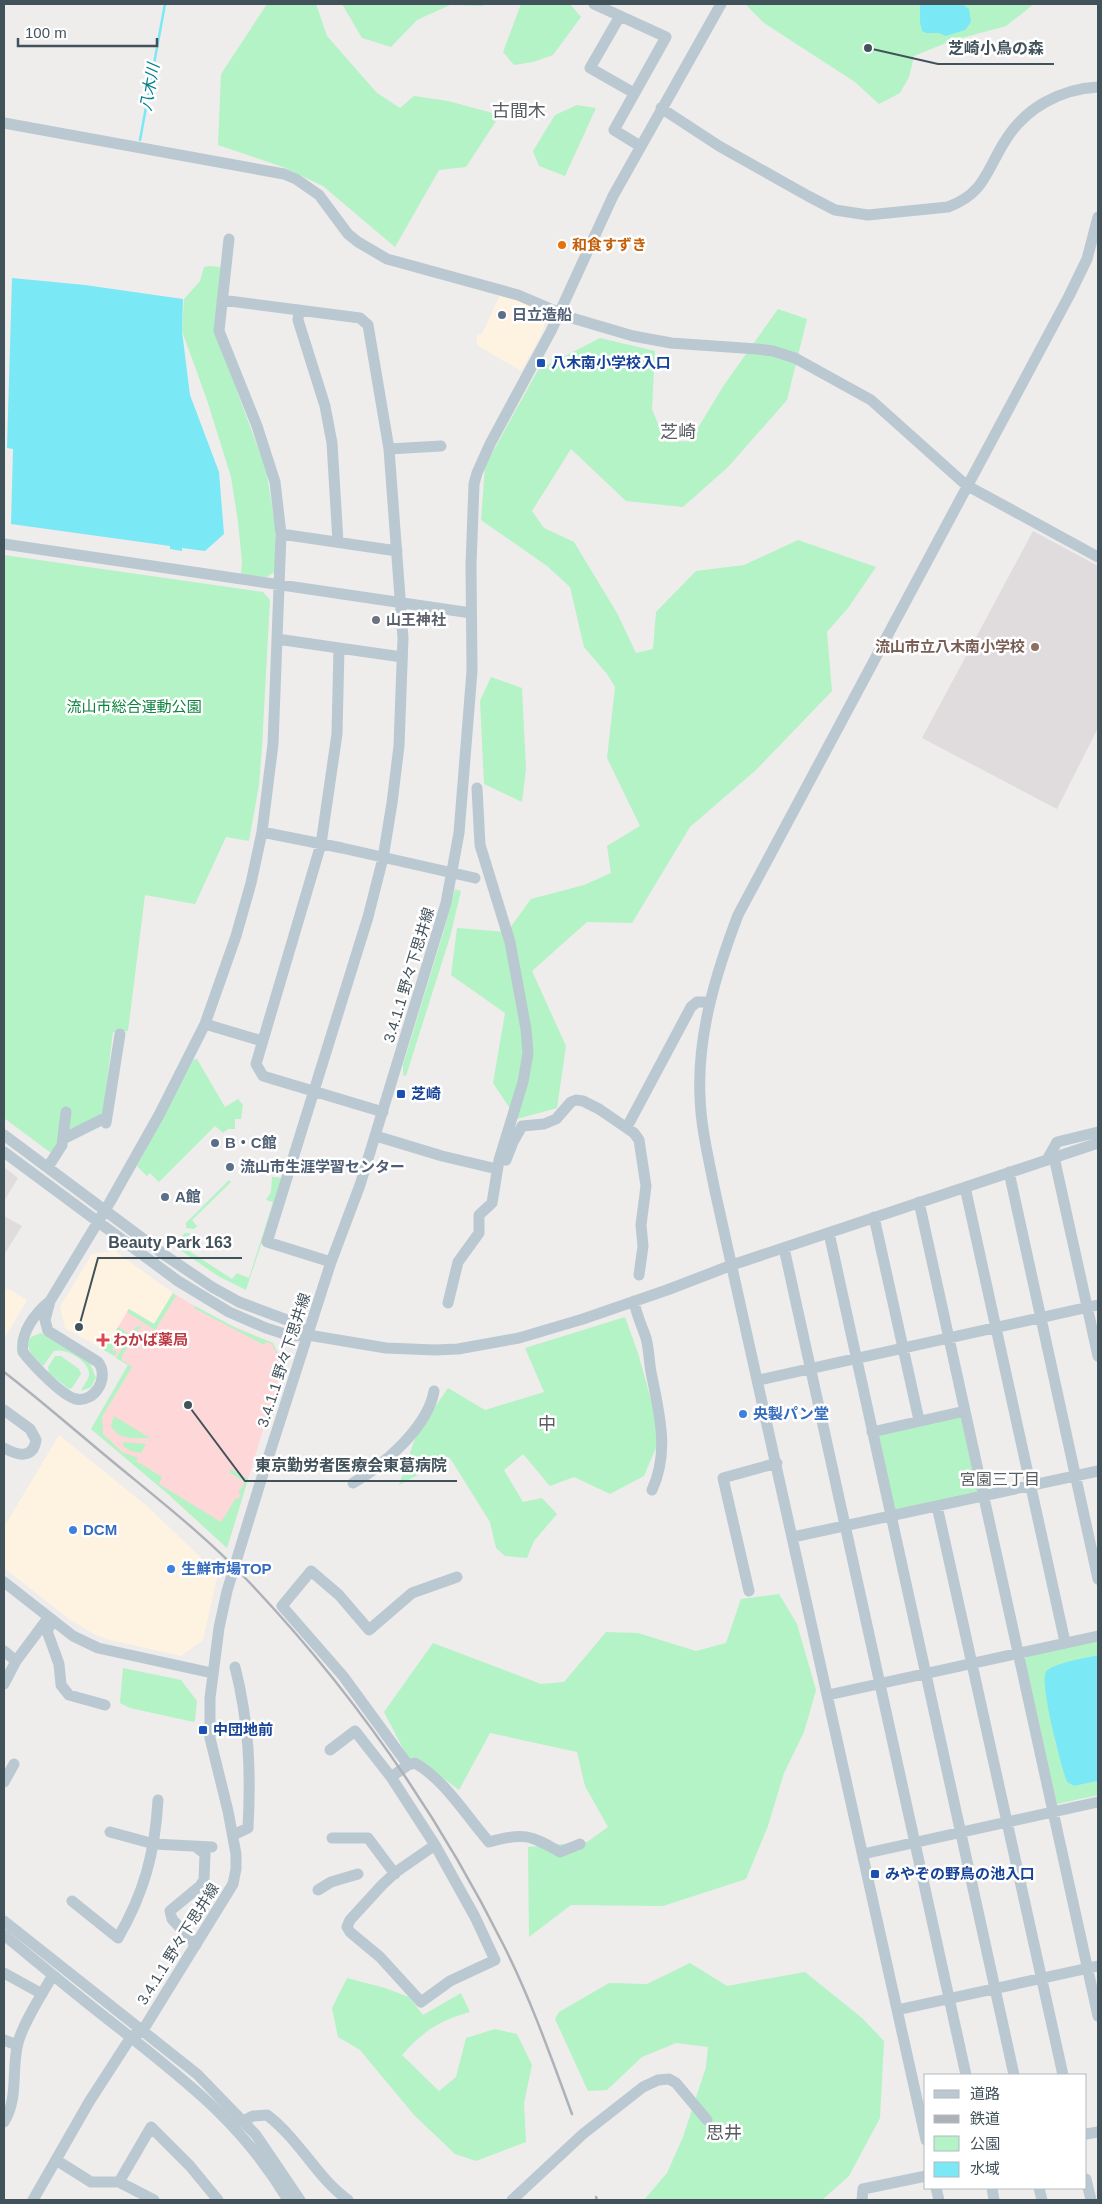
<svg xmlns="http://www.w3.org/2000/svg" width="1102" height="2204" viewBox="0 0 1102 2204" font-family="Helvetica,'Noto Sans JP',sans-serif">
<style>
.commercial{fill:#fef3e1}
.education{fill:#e0dcde}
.medical{fill:#fed7d8}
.green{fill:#b3f3c6}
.water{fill:#7be8f6}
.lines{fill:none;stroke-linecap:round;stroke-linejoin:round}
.stream{stroke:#7be8f6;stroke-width:2.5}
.minor{stroke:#bac9d1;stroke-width:11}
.rail{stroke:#adb2b8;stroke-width:2.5}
.food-dot{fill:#e8710a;stroke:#fff;stroke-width:2}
.service-dot{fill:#5c6f8a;stroke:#fff;stroke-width:2}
.transit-dot{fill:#1a4fb4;stroke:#fff;stroke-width:2}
.worship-dot{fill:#6b7280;stroke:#fff;stroke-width:2}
.education-dot{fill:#8d6e63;stroke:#fff;stroke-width:2}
.health-dot{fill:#e0444e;stroke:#fff;stroke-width:2}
.shop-dot{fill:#3f7fe0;stroke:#fff;stroke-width:2}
.labels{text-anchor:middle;stroke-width:5;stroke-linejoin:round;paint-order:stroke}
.food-label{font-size:15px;font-weight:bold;fill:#c56008;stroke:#fff;text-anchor:start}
.service-label{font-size:15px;font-weight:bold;fill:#4e5e75;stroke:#fff;text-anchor:start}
.transit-label{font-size:15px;font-weight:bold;fill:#164399;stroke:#fff;text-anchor:start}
.worship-label{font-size:15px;font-weight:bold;fill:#5b616d;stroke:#fff;text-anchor:start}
.education-label{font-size:15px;font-weight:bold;fill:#785e54;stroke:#fff;text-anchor:end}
.park-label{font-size:15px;fill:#0c843d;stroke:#fff}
.street-label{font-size:15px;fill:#42525b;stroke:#fff}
.health-label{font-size:15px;font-weight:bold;fill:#be3a42;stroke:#fff;text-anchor:start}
.shop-label{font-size:15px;font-weight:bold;fill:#366cbe;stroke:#fff;text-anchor:start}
.water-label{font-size:16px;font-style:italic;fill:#038091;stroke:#fff}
.neighbourhood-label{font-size:16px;fill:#585d62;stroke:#fff}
.quarter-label{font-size:18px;fill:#585d62;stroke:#fff}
.leader{fill:none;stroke:#42525b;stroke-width:2}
.callout-dot{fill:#42525b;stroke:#fff;stroke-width:2}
.callout-label{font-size:16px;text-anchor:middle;font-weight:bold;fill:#42525b;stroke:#fff;stroke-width:5;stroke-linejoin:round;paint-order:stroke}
</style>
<rect width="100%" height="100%" fill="#efecec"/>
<!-- commercial -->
<path class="commercial" d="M500,295l45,16 2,8 -7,18 -19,34 -44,-26v-10l5,-1z
M115,1251l58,42 -19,31 -25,-15 -25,41 -39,-22 -5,-21 32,-53z
M7,1288l20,12 -23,39v-46z
M59,1435l89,72 70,67 -15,66 -22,16 -75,-17 -12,-5 -22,-13 -68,-53v-41z"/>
<!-- education -->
<path class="education" d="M1033,531l65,35v162l-41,81 -135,-71z
M4,1167l14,11 -14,23z
M4,1216l18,10 -18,29z"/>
<!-- medical -->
<path class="medical" d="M173,1293l43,26 57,24 10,22 -56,183 -59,-54 -77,-65 37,-64 -24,-15 25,-41 25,15z"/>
<!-- green -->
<path class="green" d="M267,4h49l11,32 50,57 23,15 14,-12 34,5 52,14 -34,52 -27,3 -44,77 -72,-61 -40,-19 -65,-22 3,-71z
M342,4h141v2l-33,-1 -33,15 -26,27 -29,-9z
M521,4h49l11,13 -28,38 -20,7 -19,3 -11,-13z
M745,4h289l-28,22 -55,15 -37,15 -5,21 -9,16 -21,11 -24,-22 -91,-59z
M577,105l19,3 -31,68 -26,-10 -6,-15 22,-36z
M209,266l12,1 -6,66 51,136 9,56 1,46 -11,7 -24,-4 1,-12 -4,-40 -7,-45 -24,-77 -25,-69 2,-32 16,-18 4,-14z
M778,309l29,10 -20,81 -59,67 -45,40 -57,-6 -55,-52 -39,62 12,17 30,14 43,71 19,40 17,-4 3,-37 40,-41 48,-6 54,-25 78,27 -28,41 -21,24 5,59 -76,79 -66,57 -58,96 -45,-1 -55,49 34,75 -9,62 -40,11 -24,-36 12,-70 -54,-38 6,-47 50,4 24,-33 53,-14 27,-12 -4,-27 33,-20 -33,-68 8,-71 -8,-13 -23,-27 -14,-60 -23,-21 -66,-46 4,-54 53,-96 62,-32 55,13 -3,58 13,33 25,-1 34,-56z
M4,555l259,37 7,8 -8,147 -3,38 -10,56 -23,-4 -31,67 -50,-9 -17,136 -15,1 -10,82 -52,39 -47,-35z
M491,677l31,11 4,81 -4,33 -38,-18 -4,-83z
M455,889l6,2 -11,46 -44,139 -3,-1v-10l41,-135z
M197,1059l28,48 13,-8 5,6 -2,14h-6v10h-7l-5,4 -8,-7 -56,56 -9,-9 -3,3 -10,-10 56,-106z
M272,1177l11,1 -37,112 -28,-14 -45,-31 12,-12h5l-7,14 49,32 5,-6 12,5 24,-76 -7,-2 5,-8z
M229,1180l2,2 -39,38 5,6 -3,3 -8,-1v-5z
M173,1293l3,3 -21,34 -28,-18 2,-3 25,15z
M195,1306l43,23 35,14 10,22 -5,16 -2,-1 2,-2 4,-13 -10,-21 -6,-2 -2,3 -70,-37z
M625,1317l13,36 23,83 -17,40 -34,18 -36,-17 -24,9 -27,-32 -19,16 19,32 19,-4 15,16 -23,27 -7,17 -22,-2 -9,-8 -6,-26 -40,-64 -51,27 18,-52 31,-45 37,22 59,-18 -19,-44z
M139,1326l3,2 -4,1 -16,27v4l10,7 -30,50 1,17 19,18 16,6 -2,3 26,16 -3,7 62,38 15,-24 2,1 3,-4 -3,-2 7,-11 -16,-10 2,-3 17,10 -21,69 -59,-54 -77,-65 37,-64 -12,-7 20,-31z
M118,1327l10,6 -7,12 -5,-2 -4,6 5,3 -3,4 -10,-6z
M41,1333l49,30 6,15 -5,9 -10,4c2,-6 9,-12 8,-18 -1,-13 -24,-25 -35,-22l-11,15c-8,-8 -20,-18 -12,-29z
M55,1356h6l18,13 2,5 -9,14 -3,1 -20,-16 -1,-6z
M114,1416l36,22c-14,0 -33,3 -39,-13z
M958,1417l4,2 16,71 -2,4 -78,17 -5,-3 -15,-70 2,-4z
M123,1442l23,2 -5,9 -10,-2 -8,-5z
M779,1594l18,30 19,66 -12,42 -20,41 -16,53 -22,53 -83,27 -92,-1 -42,32 -1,-90 59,-5 21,-15 -23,-41 -8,-34 -87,-19 -31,57 -41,-31 -9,1 -25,-48 49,-69 108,41 23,-2 42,-50 32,1 58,18 30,-8 15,-44z
M1098,1640v15l-49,14 6,73 12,40 7,4 24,-5v14l-41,9 -32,-145 2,-3z
M123,1668l58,12 16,21 -2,19 -1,2 -64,-14 -10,-5z
M690,1963l37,23 78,-14 57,46 22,23 -4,77 -31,58 -27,24h-178l23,-27 16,-36 23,-70 2,-20 -32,-4 -34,14 -35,33 -19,1 -33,-72 4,-7 50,-29 38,1z
M347,1978l38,10 24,9 14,18 38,-22 9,19c-30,8 -48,20 -68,43l37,36 17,-14 10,-39 29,-9 22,5 15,31 -8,38 2,39 -50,19 -21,-7 -41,-39 -54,-65 -22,-13 -6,-29z"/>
<!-- water -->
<path class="water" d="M920,4h42l7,5 2,13 -6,8 -19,6 -7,-3h-13l-4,-2 -2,-9z
M12,278l73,7 98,14 -1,32 8,64 29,77 5,62 -19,17 -23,-3v3l-12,-2v-3l-159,-22 2,-75 -6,-1z
M1098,1655v126l-24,5 -7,-4c-6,-15 -28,-100 -21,-110 6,-9 41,-14 52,-17z"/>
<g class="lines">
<!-- stream -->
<path class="stream" d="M140,140l25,-136"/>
<!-- minor -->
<path class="minor" d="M594,4l72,33 -52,93 26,16
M620,16l-30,52 44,25
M661,108l58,38 89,50 27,14 33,5 80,-8c37,-14 38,-36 57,-66 20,-33 55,-52 93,-54
M4,123l280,51 12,5 23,16 29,39 10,8 29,17 131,36 54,23 61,18 38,7 86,6 16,2 22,7 76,42 95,85 132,72
M222,300l138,18 8,7 21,124
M299,310l-1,10 27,86 7,37 6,99
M281,534l116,17
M4,544l467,69
M277,639l62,9 -2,86 -16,110 -65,220 7,12 120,36
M339,648l63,9
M262,832l80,16 133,30
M205,1024l57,17
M106,1123l14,-89
M627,1127l64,-120 6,-5h13
M4,1135l162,121 46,31 27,15 56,21 13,12
M376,1136l66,20 55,13
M63,1139l44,-22
M4,1152l174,129 51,31 37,16 25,8 17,-1 78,13 49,2 23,-1 61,-11 64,-19 84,-29 65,-25 366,-122
M1054,1157l44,199
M499,1160h7l7,-18 9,-16 22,-2 12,-5 15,-17 5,-2 7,1 16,8 35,24 5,7 7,46 -5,39 2,21 -4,29
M1047,1160l10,-18 41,-10
M48,1167l14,-22 4,-33
M1009,1172l89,407
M965,1187l100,455
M919,1202l179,814
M874,1217l45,203
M829,1233l185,842
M784,1248l182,827
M331,1262l-64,-20 101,-325 15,-59 9,-55 7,-57 4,-108 -14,-189 52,-3
M50,1301c-15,12 -30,32 -27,51 9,12 39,44 53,47 19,4 34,-22 22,-37l-50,-31 -3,-11 5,-19 60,-99 49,-87 46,-91 31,-88 15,-53 11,-51 11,-88 8,-210 -6,-52 -18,-56 -38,-95 10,-92
M634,1301c2,13 8,25 12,37 3,11 3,23 5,34 8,41 19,79 1,118
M448,1303l10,-41 21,-29v-18l13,-12 7,-43 24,-78 5,-29 -2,-24 -16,-87 -30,-97 -3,-57
M759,1380l339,-75
M4,1410l26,19 6,11c-3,20 -19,15 -32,8
M872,1432l93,-21
M353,1483c30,-17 75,-56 81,-92
M937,1506l126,569
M793,1537l305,-66
M4,1582l69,54 25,12 114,25
M749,1591l-26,-113 54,-15
M53,1621l-6,10 12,33 2,21 8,10 36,10
M4,1651l12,10
M4,1684l12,-23 32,-43
M828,1695l270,-59
M330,1750l25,-19 36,46
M408,1765l-65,-89 -61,-70 29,-35 28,24 30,35 43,-37 45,-16
M4,1782l10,-18
M110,1832l44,12 58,3
M233,1835l15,-7c3,-56 1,-106 -13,-161
M332,1838h36l27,36
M435,1845l40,72 20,43 -45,21 -29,21 -41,-45 -30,-25 -3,-5 3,-7 32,-35 14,-13 39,-27 -44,-68 17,-12 7,-2c29,16 52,54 74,79 34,-10 42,-7 71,10l20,-8
M863,1854l235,-52
M318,1890l13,-8 27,-8
M72,1901l46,37c26,-45 37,-85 40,-138
M4,1921l193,153 59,61 44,65
M4,1935c38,31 76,63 115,93 69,55 123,95 169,172
M196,1945l-24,-26 -2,-8 30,-25 4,-6 1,-26 -9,-7
M4,1973l38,21
M897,2010l201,-44
M4,2040l13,5
M243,2121l10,-5 14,-1c33,25 50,63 81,85
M4,2122c15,-24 7,-53 14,-79 5,-20 24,-49 35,-68
M1086,2134l12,-2
M926,2140l-211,-949c-6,-31 -14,-62 -15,-94 -3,-62 16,-124 38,-182l331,-619 18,-37 11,-42
M56,2160l35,22h28l32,-55 39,39 28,34
M1086,2179l5,21
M119,2182l35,18
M936,2188l3,12
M992,2188l2,12
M1039,2188l3,12
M33,2200l56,-98 42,-65 12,-7 90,-146 3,-15v-15l-8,-43 -18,-73v-40l9,-70 8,-37 35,-114 69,-215 29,-77 86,-282 13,-70 13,-162 -1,-106 3,-81 3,-11 13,-29 61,-113 62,-135 108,-192
M512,2200l71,-66 60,-47 15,-7 11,-1 7,4 31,37
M862,2200l1,-11 63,-13"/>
<!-- rail -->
<path class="rail" d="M4,1372c39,30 76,63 114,94 45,37 92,74 132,117 103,109 187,229 254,363 27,54 47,111 68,168
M596,2197l1,3"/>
</g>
<!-- markers -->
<circle class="food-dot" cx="562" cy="245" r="5"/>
<g class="service-dot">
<circle cx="502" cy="315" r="5"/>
<circle cx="215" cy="1143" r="5"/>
<circle cx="230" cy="1167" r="5"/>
<circle cx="165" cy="1197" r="5"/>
</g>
<g class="transit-dot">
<rect x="536" y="358" width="10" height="10" rx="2.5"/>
<rect x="396" y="1089" width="10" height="10" rx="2.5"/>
<rect x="198" y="1725" width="10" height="10" rx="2.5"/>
<rect x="870" y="1869" width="10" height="10" rx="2.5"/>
</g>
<circle class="worship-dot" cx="376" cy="620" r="5"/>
<circle class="education-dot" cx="1035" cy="647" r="5"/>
<path class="health-dot" d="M100.5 1332.5h5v5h5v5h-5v5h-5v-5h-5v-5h5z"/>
<g class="shop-dot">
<circle cx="743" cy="1414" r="5"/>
<circle cx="73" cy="1530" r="5"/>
<circle cx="171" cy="1569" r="5"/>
</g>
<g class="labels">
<!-- food labels -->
<g class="food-label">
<text x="572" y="250">和食すずき</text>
</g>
<!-- service labels -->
<g class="service-label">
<text x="512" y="320">日立造船</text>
<text x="225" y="1148">B・C館</text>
<text x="240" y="1172">流山市生涯学習センター</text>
<text x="175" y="1202">A館</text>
</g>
<!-- transit labels -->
<g class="transit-label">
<text x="551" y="368">八木南小学校入口</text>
<text x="411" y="1099">芝崎</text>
<text x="213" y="1735">中団地前</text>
<text x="885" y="1879">みやぞの野鳥の池入口</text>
</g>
<!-- worship labels -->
<g class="worship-label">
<text x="386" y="625">山王神社</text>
</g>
<!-- education labels -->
<g class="education-label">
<text x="1025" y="652">流山市立八木南小学校</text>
</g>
<!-- park labels -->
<g class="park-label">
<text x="134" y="712">流山市総合運動公園</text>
</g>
<!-- street labels -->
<g class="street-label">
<text transform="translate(409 975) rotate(-73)" y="5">3.4.1.1 野々下思井線</text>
<text transform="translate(284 1360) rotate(-72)" y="5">3.4.1.1 野々下思井線</text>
<text transform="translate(178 1944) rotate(-58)" y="5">3.4.1.1 野々下思井線</text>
</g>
<!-- health labels -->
<g class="health-label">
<text x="113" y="1345">わかば薬局</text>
</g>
<!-- shop labels -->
<g class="shop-label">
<text x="753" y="1419">央製パン堂</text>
<text x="83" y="1535">DCM</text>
<text x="181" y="1574">生鮮市場TOP</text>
</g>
<!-- water labels -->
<g class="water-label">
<text transform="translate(149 87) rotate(-80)" y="6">八木川</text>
</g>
<!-- neighbourhood labels -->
<g class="neighbourhood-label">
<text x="1000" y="1485">宮園三丁目</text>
</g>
<!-- quarter labels -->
<g class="quarter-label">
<text x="519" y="117">古間木</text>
<text x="678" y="438">芝崎</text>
<text x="547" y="1430">中</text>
<text x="724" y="2139">思井</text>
</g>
</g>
<!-- callouts -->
<path class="leader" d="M868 48L938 64H1054M79 1327L98 1258H242M188 1405L245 1481H457"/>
<g class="callout-dot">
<circle cx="868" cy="48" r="5"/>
<circle cx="79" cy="1327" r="5"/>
<circle cx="188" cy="1405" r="5"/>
</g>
<g class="callout-label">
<text x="996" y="54">芝崎小鳥の森</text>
<text x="170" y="1248">Beauty Park 163</text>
<text x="351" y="1471">東京勤労者医療会東葛病院</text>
</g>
<!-- border -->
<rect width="1102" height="2204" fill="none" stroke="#42525b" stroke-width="10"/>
<!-- legend -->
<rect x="924" y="2074" width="162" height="115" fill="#ffffff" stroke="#b3babd"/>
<rect x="934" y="2090" width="25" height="8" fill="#bac9d1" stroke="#b3babd"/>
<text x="970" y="2099" font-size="15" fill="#42525b">道路</text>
<rect x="934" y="2115" width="25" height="8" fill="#adb2b8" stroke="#b3babd"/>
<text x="970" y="2124" font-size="15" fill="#42525b">鉄道</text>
<rect x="934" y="2136" width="25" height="15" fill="#b3f3c6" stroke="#b3babd"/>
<text x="970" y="2149" font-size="15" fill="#42525b">公園</text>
<rect x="934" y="2162" width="25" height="15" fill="#7be8f6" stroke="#b3babd"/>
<text x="970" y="2174" font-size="15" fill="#42525b">水域</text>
<!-- scale -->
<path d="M18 38v8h139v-8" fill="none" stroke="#42525b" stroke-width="2.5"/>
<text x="25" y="38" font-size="15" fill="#42525b" stroke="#ffffff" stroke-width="4" paint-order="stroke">100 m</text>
</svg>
